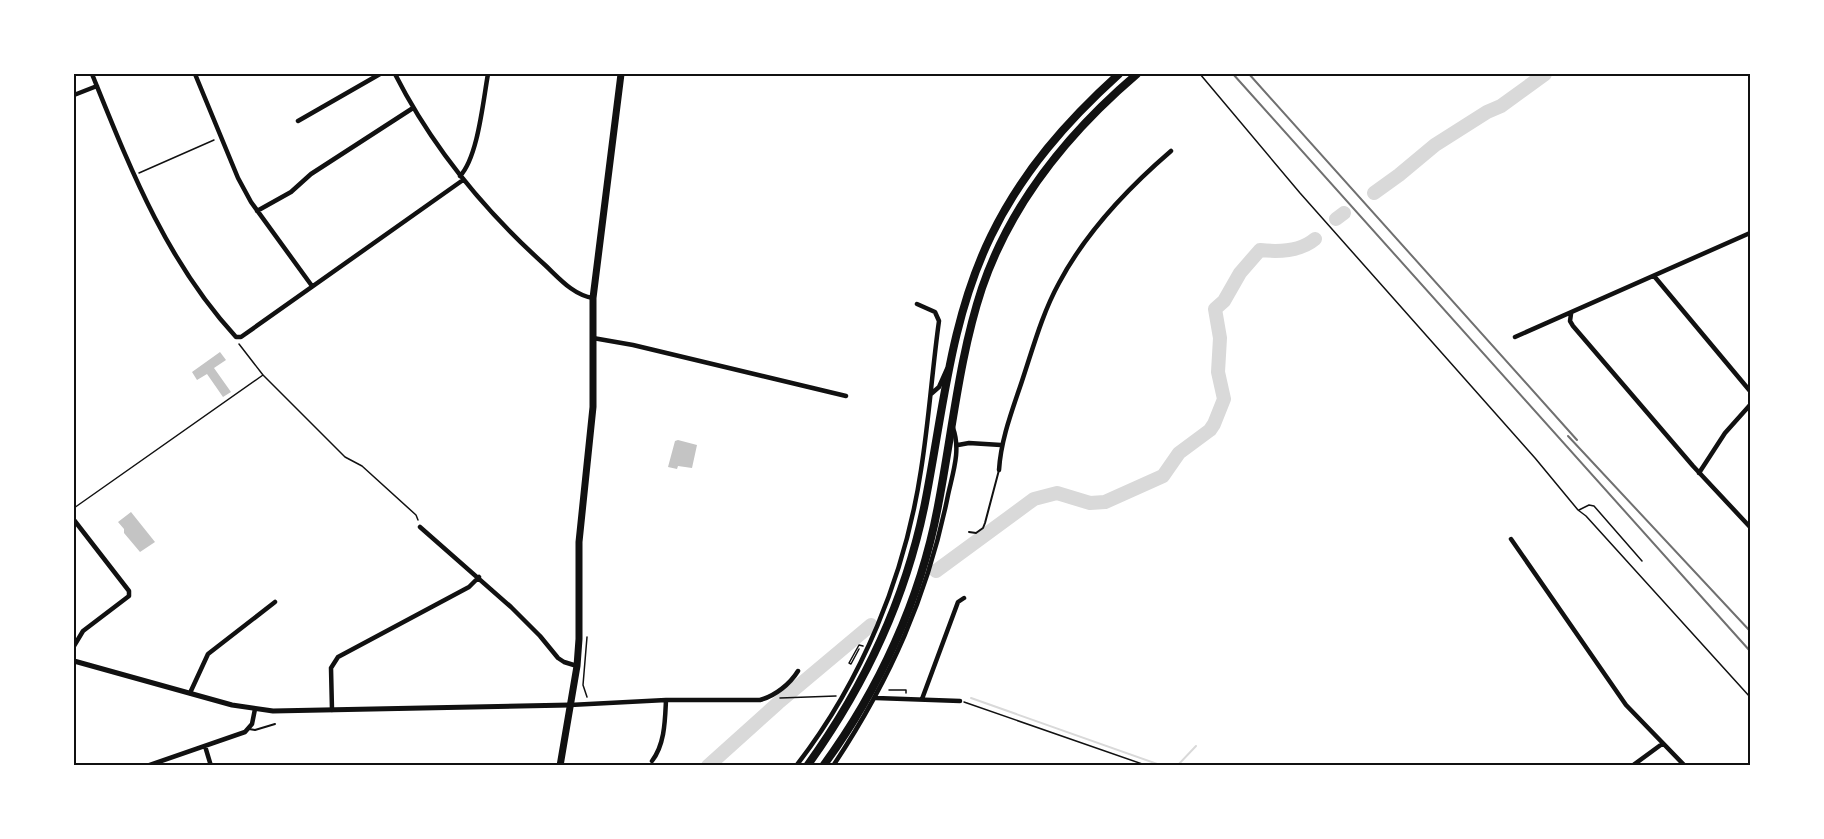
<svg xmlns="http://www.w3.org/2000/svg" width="1824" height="839" viewBox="0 0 1824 839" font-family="'Times New Roman',serif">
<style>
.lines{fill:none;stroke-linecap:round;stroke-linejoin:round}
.stream{stroke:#d9d9d9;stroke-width:2}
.river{stroke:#d9d9d9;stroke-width:14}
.building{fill:#c4c4c4}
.path{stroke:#111;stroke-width:1.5}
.service{stroke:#111;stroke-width:2}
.minor{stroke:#111;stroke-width:4.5}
.tertiary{stroke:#111;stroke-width:5}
.primary{stroke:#111;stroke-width:7}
.trunk{stroke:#111;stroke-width:8}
.rail{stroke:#707070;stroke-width:2}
.neatline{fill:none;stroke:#111;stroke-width:2}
</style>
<rect width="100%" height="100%" fill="#fff"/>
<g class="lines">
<!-- stream -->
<path class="stream" d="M971,698l192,68
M1177,766l19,-20"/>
<!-- river -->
<path class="river" d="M1374,193l25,-18 36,-30 52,-33 14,-6 44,-32
M1336,219l8,-6
M936,571l98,-72 23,-6 33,10 15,-1 58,-26 16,-23 31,-23 4,-6 10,-25 -6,-27 2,-34 -5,-29 9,-8 16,-28 20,-23c18,2 41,1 55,-11
M708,766l70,-63 93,-78"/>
</g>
<!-- building -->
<path class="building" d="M220,352l6,8 -12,8 17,24 -8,5 -16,-23 -10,6 -5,-8z
M678,440l19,5 -5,23 -14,-2 -1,3 -9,-2 7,-26z
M131,512l24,30 -15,10 -16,-19v-4l-6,-7z"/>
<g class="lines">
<!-- path -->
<path class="path" d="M1200,74l100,119 235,265 43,52 8,6 164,181
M139,173l75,-33
M239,344l24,31 82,82 17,9 54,49 2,5
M74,508l189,-133
M1579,510l10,-5 5,1 48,55
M587,637l-4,48 4,12
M859,649l-8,15 -2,-1 10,-18 4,1
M889,690h17v3
M780,698l56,-2
M964,702l184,64"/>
<!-- service -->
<path class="service" d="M969,532l7,1 7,-5 2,-5 14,-53
M249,729l6,1 20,-6"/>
<!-- minor -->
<path class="minor" d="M92,74c38,94 74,187 144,263h5l222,-157
M195,74l43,104 13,24 61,84
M395,74c37,73 89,136 150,191 14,13 28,30 48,33
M74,95l23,-9
M298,121l82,-47
M460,176c18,-19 23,-75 28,-102
M257,211l34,-19 20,-18 102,-66
M1654,276l96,115
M1571,314l-1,7 3,5 120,140 57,61
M1515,337l235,-104
M593,338l40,7 213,51
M931,394l8,-7 8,-18
M958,445l11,-2 32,2
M999,470c2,-31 13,-59 23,-89 11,-33 20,-67 37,-98 27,-51 69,-95 112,-132
M1699,473l26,-40 25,-28
M74,520l55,71v5l-46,35 -9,15
M420,527l91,80 29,29 18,22 6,4 13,4
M1511,539l115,166 59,61
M190,693l18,-39 67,-52
M876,698l84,3
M922,699l36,-97 6,-4
M570,705l96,-5h94c15,-4 30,-16 38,-29
M332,710l-1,-42 7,-11 131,-70 10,-10
M205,746l6,20
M652,761c13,-17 13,-41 14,-61
M147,766l98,-34 7,-8 3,-15
M796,766c66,-85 109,-190 125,-296 8,-50 11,-99 18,-149l-4,-9 -18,-8
M833,766c57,-86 95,-171 115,-271 5,-23 13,-45 5,-67
M1632,766l30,-22"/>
<!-- tertiary -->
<path class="tertiary" d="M74,661l158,44 41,6 297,-6"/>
<!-- primary -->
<path class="primary" d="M560,766l17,-100 2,-27v-97l14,-135v-109l28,-224"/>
<!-- trunk -->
<path class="trunk" d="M807,766c57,-79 99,-168 118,-263 18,-91 25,-183 66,-267 31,-64 76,-115 128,-162
M823,766c56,-76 98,-168 115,-260 14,-72 21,-149 44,-218 29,-85 87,-156 155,-214"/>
<!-- rail -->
<path class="rail" d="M1233,74l517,577
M1249,74l328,366
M1568,436l182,195"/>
</g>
<!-- border -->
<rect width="1824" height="839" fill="none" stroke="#ffffff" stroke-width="150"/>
<rect x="75" y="75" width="1674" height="689" class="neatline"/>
</svg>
